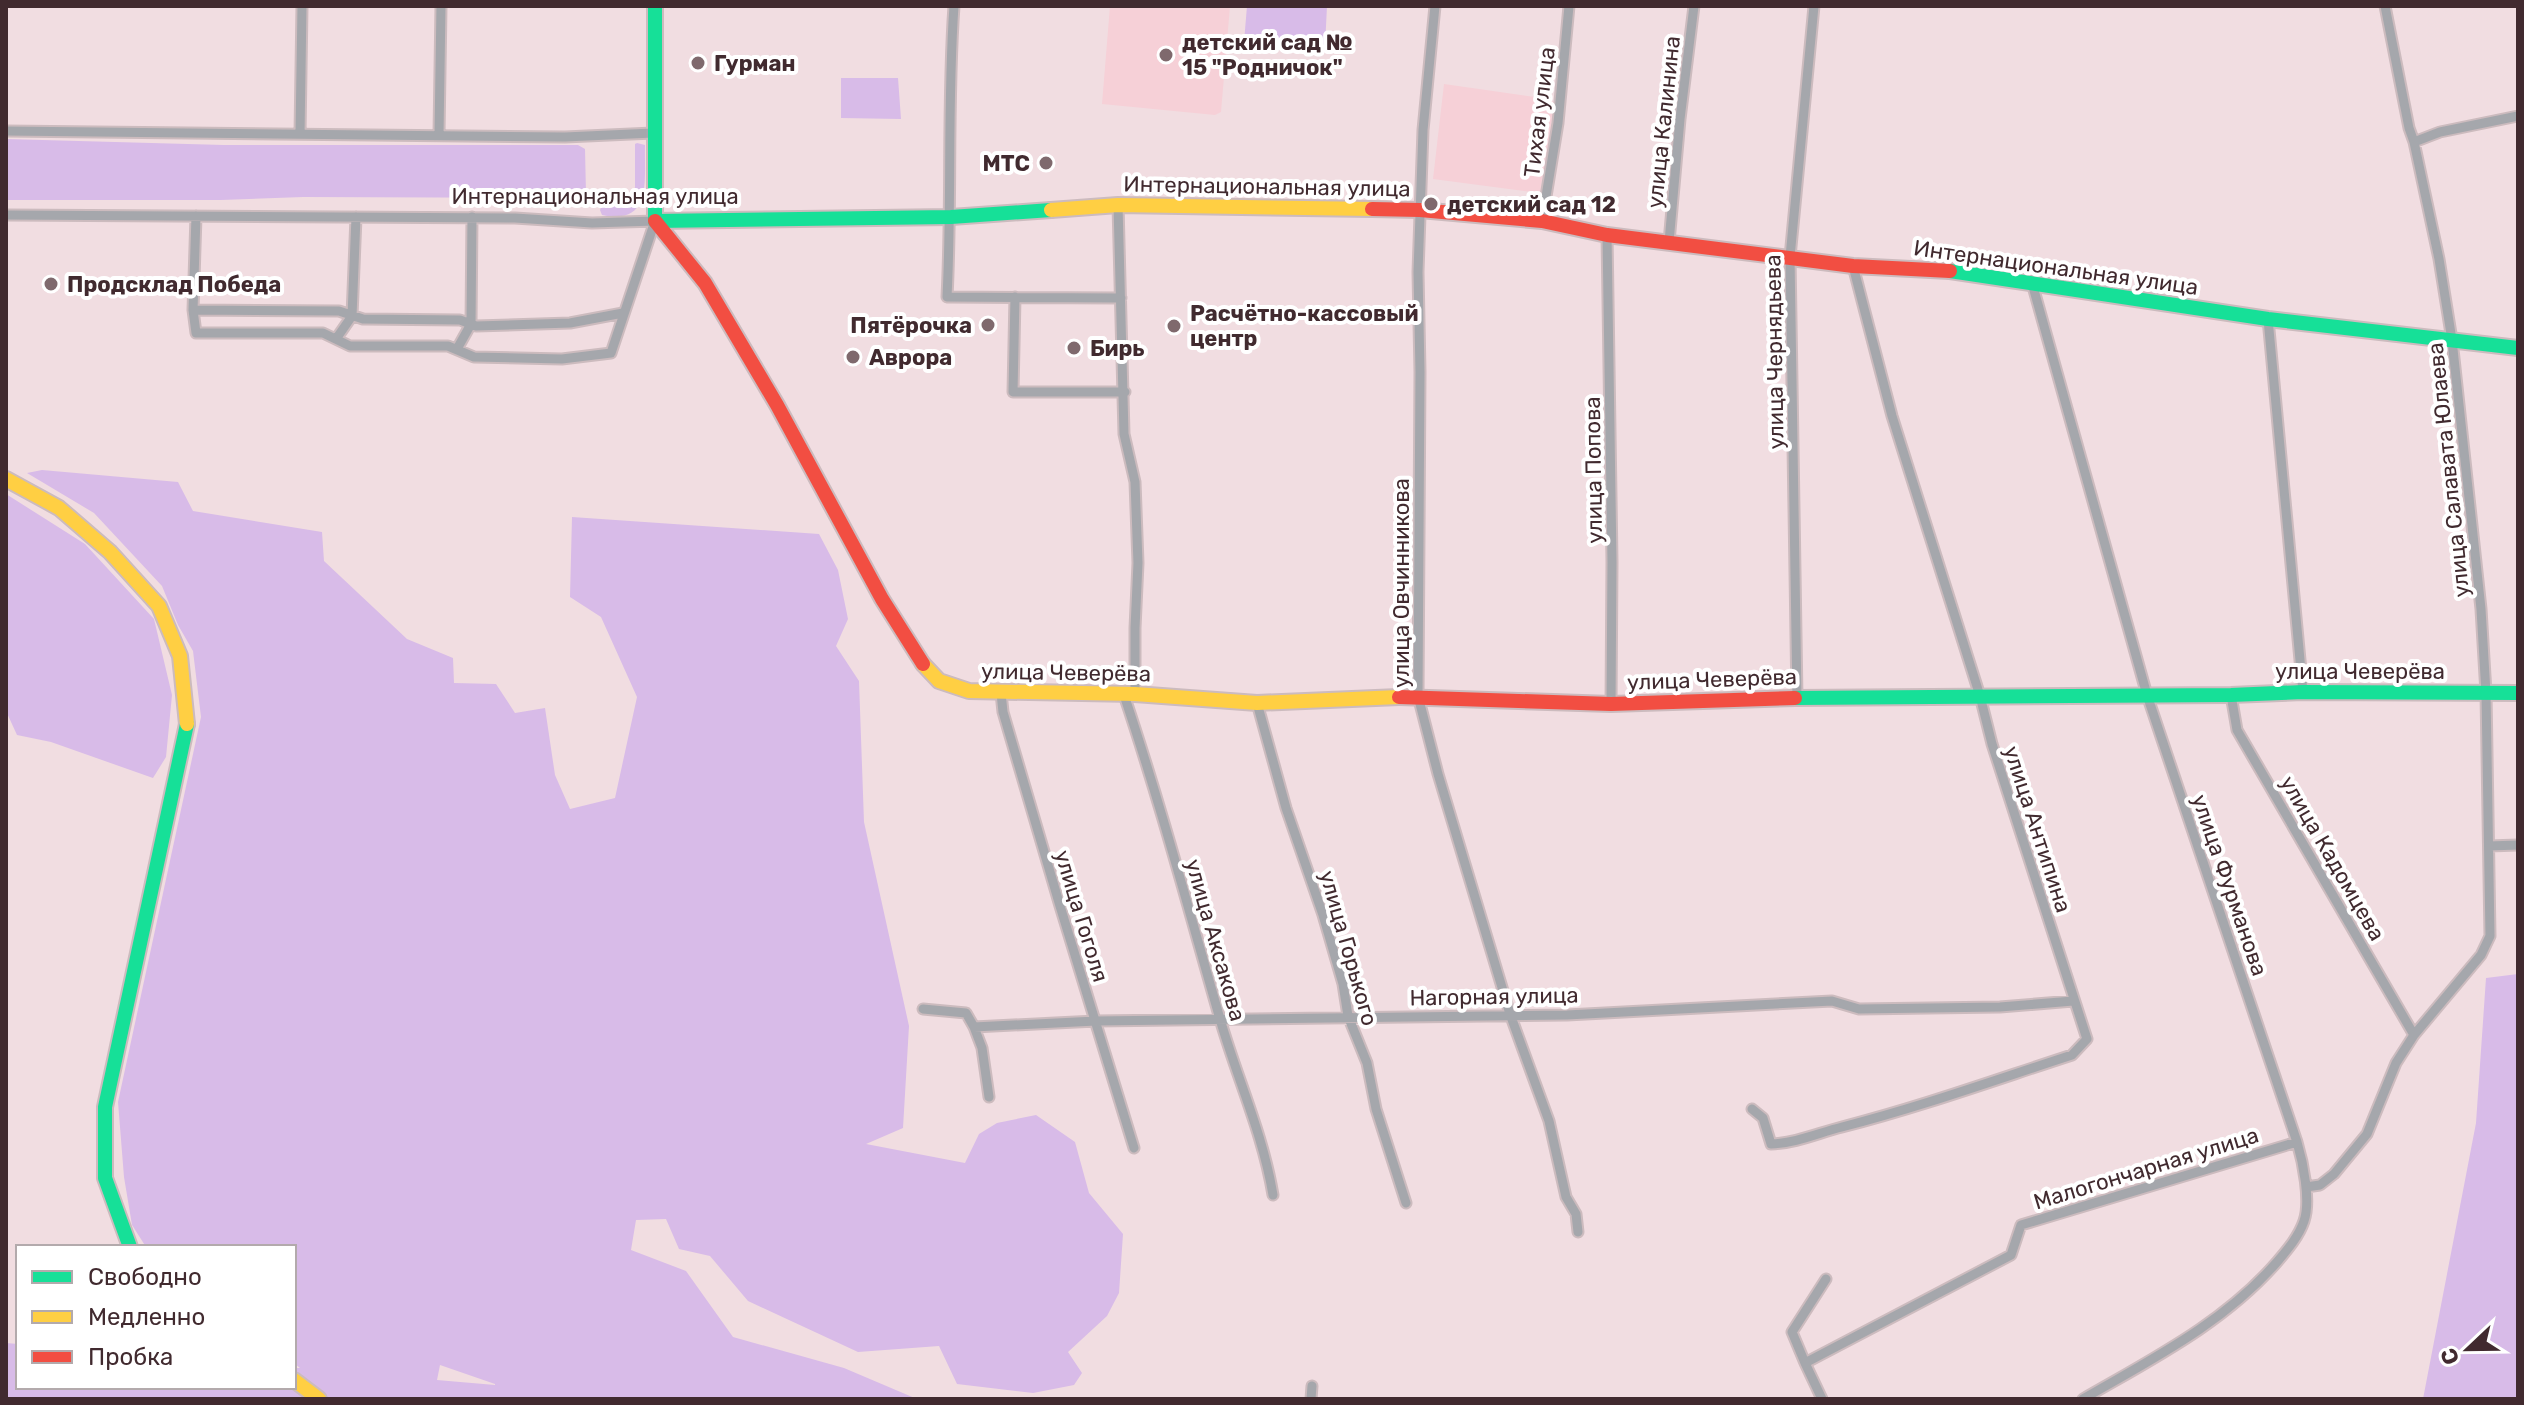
<svg xmlns="http://www.w3.org/2000/svg" width="2524" height="1405" viewBox="0 0 2524 1405" font-family="Rubik,sans-serif">
<style>
.built{fill:#f6d0d7}
.green{fill:#d8bbe8;fill-rule:evenodd}
.lines{fill:none;stroke-linecap:round;stroke-linejoin:round}
.street-casing{stroke:#ccbbbe;stroke-width:13}
.fast-casing{stroke:#ccbbbe;stroke-width:18}
.slow-casing{stroke:#ccbbbe;stroke-width:18}
.jam-casing{stroke:#ccbbbe;stroke-width:18}
.street{stroke:#a5a7ac;stroke-width:9}
.fast{stroke:#16e098;stroke-width:14}
.slow{stroke:#ffcf43;stroke-width:14}
.jam{stroke:#f24e42;stroke-width:14}
.poi-dot{fill:#7f696d;stroke:#fff;stroke-width:3}
.labels{text-anchor:middle;stroke-width:8;stroke-linejoin:round;paint-order:stroke}
.poi-label{font-size:22px;font-weight:bold;fill:#412a2f;stroke:#fff;text-anchor:start}
.street-label{font-size:22px;fill:#412a2f;stroke:#fff}
</style>
<rect width="100%" height="100%" fill="#f1dde1"/>
<!-- built -->
<path class="built" d="M1110,6h120l-9,106 -6,3 -113,-11z
M1444,84l105,15 6,4 -15,90 -107,-14z"/>
<!-- green -->
<path class="green" d="M1247,6h80l-2,40 -81,-4z
M841,78h57l3,41 -60,-1z
M6,139l218,6h354l7,4 1,45 -7,4h-8l-268,-1 -82,3h-215z
M637,143l8,2c-1,35 8,81 -43,70l-2,-5 2,-6h23l7,-4 3,-13v-43z
M42,470l136,12 15,29 129,21 2,29 83,78 46,19 1,25 42,1 19,29 30,-5 10,67 15,34 45,-11 22,-101 -36,-80 -31,-20 2,-80 247,17 19,36 10,49 -12,27 23,35 5,141 45,204 -6,102 -37,16 99,19 14,-29 18,-11 39,-8 39,27 14,51 34,41 -4,59 -12,23 -39,36 14,21 -8,12 -41,8 -76,-9 -18,-38 -81,6 -110,-51 -38,-45 -31,-7 -13,-30 -30,1 -5,30 55,21 47,66 111,31 73,31h-911v-56l12,1v43h276v-19h6l-6,-5v-116h-148l-14,-22 -8,-48 -6,-75 83,-385 -8,-66 -15,-26 -16,-39 -68,-73 -67,-40zM440,1365l55,19v1l-58,-5z
M6,494l79,50 69,75 18,76 -6,62 -13,21 -102,-36 -34,-7 -11,-24z
M2518,974v425h-95l53,-276 10,-145z"/>
<g class="lines">
<!-- street casing -->
<g class="street-casing">
<path id="street" d="M954,6c-7,97 -2,194 -7,291l174,1
M1435,6l-12,124 -5,142 2,100 -2,324 20,78 72,240 39,107 17,76 10,17 2,18
M6,131l559,6 88,-4
M300,134l2,-128
M439,134l2,-128
M2414,142l26,-10 78,-16
M1118,205l6,229 11,48 3,81 -3,65v66
M6,215l509,3 77,5 63,-2 -44,132 -49,6 -88,-2 -26,-11h-98l-27,-13h-127l-3,-23
M196,216l-3,94 146,1 24,8 97,1 16,6 94,-3 53,-10
M1542,221l16,-98 11,-117
M1607,235l5,327 -1,142
M1669,242l11,-123 14,-113
M2032,283l115,412 150,447c6,20 14,59 7,79 -5,15 -16,28 -27,41 -53,61 -125,97 -194,137
M1015,297l-2,95h112
M2268,319l35,373
M336,339l16,-23 4,-99
M457,349l14,-25 1,-107
M1001,693l2,19 57,194 74,242
M1124,695c36,107 65,216 96,324 17,59 43,115 53,176
M2231,695l6,35 177,305
M1797,698l-7,-441 24,-251
M1257,703l29,105 37,107 20,69 5,32 19,47 9,46 30,94
M2489,846l29,-1
M923,1009l43,4 8,14 122,-6 471,-6 265,-14 27,8 141,-2 73,-6
M974,1027l8,21 7,49
M1752,1109l11,9 8,26c26,-1 47,-11 71,-17 78,-20 153,-47 230,-72l15,-16 -95,-295 -12,-48 -88,-280 -39,-150
M2306,1187l14,-2 14,-11 33,-40 29,-71 18,-28 67,-80 9,-19 -4,-243 -5,-84 -29,-269 -13,-81 -25,-117 -5,-14 -24,-122
M1805,1363l-13,-31 34,-53
M1311,1399l1,-13
M1822,1399l-17,-36 206,-108 10,-30 276,-83"/>
</g>
<!-- fast casing -->
<g class="fast-casing">
<path id="fast" d="M655,6v215
M655,221l296,-4 100,-7
M1950,271l318,48 250,29
M1795,698l436,-3 72,-3 215,1
M130,1247l-25,-69v-71l82,-383"/>
</g>
<!-- slow casing -->
<g class="slow-casing">
<path id="slow" d="M1051,210l67,-5 254,4
M6,479l53,29 51,44 49,54 21,50 7,68
M923,664l16,17 30,10 166,3 122,9 142,-6
M294,1380l25,19"/>
</g>
<!-- jam casing -->
<g class="jam-casing">
<path id="jam" d="M1372,209l48,1 122,11 65,14 246,31 97,5
M655,221l50,62 72,122 105,194 41,65
M1399,697l212,7 184,-6"/>
</g>
<!-- street -->
<use href="#street" class="street"/>
<!-- fast -->
<use href="#fast" class="fast"/>
<!-- slow -->
<use href="#slow" class="slow"/>
<!-- jam -->
<use href="#jam" class="jam"/>
</g>
<!-- markers -->
<g class="poi-dot">
<circle cx="1166" cy="55" r="8"/>
<circle cx="698" cy="63" r="8"/>
<circle cx="1046" cy="163" r="8"/>
<circle cx="1431" cy="204" r="8"/>
<circle cx="51" cy="284" r="8"/>
<circle cx="988" cy="325" r="8"/>
<circle cx="1174" cy="326" r="8"/>
<circle cx="1074" cy="348" r="8"/>
<circle cx="853" cy="357" r="8"/>
</g>
<g class="labels">
<!-- poi labels -->
<g class="poi-label">
<text x="1182" y="50">детский сад №<tspan x="1182" dy="25">15 "Родничок"</tspan></text>
<text x="714" y="71">Гурман</text>
<text x="1030" y="171" text-anchor="end">МТС</text>
<text x="1447" y="212">детский сад 12</text>
<text x="67" y="292">Продсклад Победа</text>
<text x="1190" y="321">Расчётно-кассовый<tspan x="1190" dy="25">центр</tspan></text>
<text x="972" y="333" text-anchor="end">Пятёрочка</text>
<text x="1090" y="356">Бирь</text>
<text x="869" y="365">Аврора</text>
</g>
<!-- street labels -->
<g class="street-label">
<text transform="translate(1539 112) rotate(-83)" y="8">Тихая улица</text>
<text transform="translate(1663 122) rotate(-84)" y="8">улица Калинина</text>
<text transform="translate(1267 186) rotate(1)" y="8">Интернациональная улица</text>
<text x="595" y="204">Интернациональная улица</text>
<text transform="translate(2056 267) rotate(8)" y="8">Интернациональная улица</text>
<text transform="translate(1774 352) rotate(-91)" y="8">улица Чернядьева</text>
<text transform="translate(1593 470) rotate(-91)" y="8">улица Попова</text>
<text transform="translate(2448 470) rotate(-96)" y="8">улица Салавата Юлаева</text>
<text transform="translate(1401 583) rotate(-90)" y="8">улица Овчинникова</text>
<text x="2360" y="679">улица Чеверёва</text>
<text transform="translate(1066 672) rotate(1)" y="8">улица Чеверёва</text>
<text transform="translate(1712 679) rotate(-2)" y="8">улица Чеверёва</text>
<text transform="translate(2038 829) rotate(72)" y="8">улица Антипина</text>
<text transform="translate(2333 858) rotate(60)" y="8">улица Кадомцева</text>
<text transform="translate(2230 885) rotate(71)" y="8">улица Фурманова</text>
<text transform="translate(1082 916) rotate(73)" y="8">улица Гоголя</text>
<text transform="translate(1216 940) rotate(74)" y="8">улица Аксакова</text>
<text transform="translate(1349 948) rotate(74)" y="8">улица Горького</text>
<text transform="translate(1494 996) rotate(-1)" y="8">Нагорная улица</text>
<text transform="translate(2146 1168) rotate(-17)" y="8">Малогончарная улица</text>
</g>
</g>
<!-- border -->
<rect width="2524" height="1405" fill="none" stroke="#412a2f" stroke-width="16"/>
<!-- legend -->
<rect x="16" y="1245" width="280" height="144" fill="#ffffff" stroke="#b3aaac" stroke-width="2"/>
<rect x="32" y="1271" width="40" height="12" fill="#16e098" stroke="#b3aaac" stroke-width="2"/>
<text x="88" y="1285" font-size="24" fill="#412a2f">Свободно</text>
<rect x="32" y="1311" width="40" height="12" fill="#ffcf43" stroke="#b3aaac" stroke-width="2"/>
<text x="88" y="1325" font-size="24" fill="#412a2f">Медленно</text>
<rect x="32" y="1351" width="40" height="12" fill="#f24e42" stroke="#b3aaac" stroke-width="2"/>
<text x="88" y="1365" font-size="24" fill="#412a2f">Пробка</text>
<!-- north arrow -->
<g transform="translate(2468 1349) rotate(248)" stroke="#ffffff" stroke-width="6" paint-order="stroke">
<path d="M0-6L14 30L0 20L-14 30Z" fill="#412a2f"/>
<text y="-12" font-size="22" font-weight="bold" text-anchor="middle" fill="#412a2f">С</text>
</g>
</svg>
